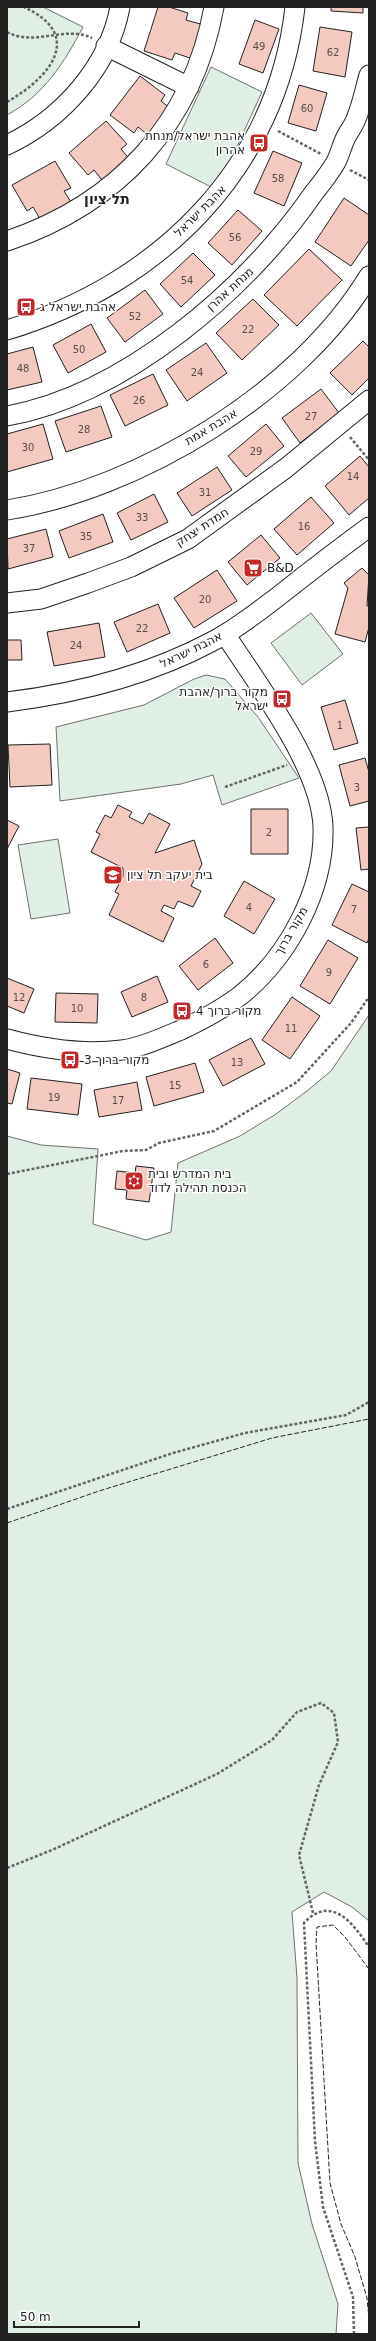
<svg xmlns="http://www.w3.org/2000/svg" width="376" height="2341" viewBox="0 0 376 2341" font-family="'DejaVu Sans',Heebo,sans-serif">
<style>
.green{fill:#e0efe3;stroke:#6f6f6f}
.building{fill:#f3c9c0;stroke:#222}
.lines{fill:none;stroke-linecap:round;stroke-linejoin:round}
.minor-casing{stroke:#222;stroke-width:21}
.path{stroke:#646464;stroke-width:2.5;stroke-dasharray:3 2;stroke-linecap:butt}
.minor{stroke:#fff;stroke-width:19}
.fence{stroke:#222;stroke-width:1;stroke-dasharray:5 2;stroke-linecap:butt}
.labels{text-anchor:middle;stroke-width:3;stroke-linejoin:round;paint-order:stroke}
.number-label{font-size:10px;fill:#564c4a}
.poi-label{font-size:12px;fill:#222;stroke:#fff;text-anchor:start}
.street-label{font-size:12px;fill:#222;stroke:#fff}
.quarter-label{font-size:14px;font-weight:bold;fill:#222;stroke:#fff}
</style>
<rect width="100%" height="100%" fill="#fff"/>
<!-- green -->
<path class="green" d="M7,7h36l40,20c-19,36 -39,68 -76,88z
M211,67l51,25 -45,98 -51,-26z
M311,613l32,41 -41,31 -31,-42z
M206,675l19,4 33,38 41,61 -77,27 -9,-30 -32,9 -121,17 -4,-74 88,-22 50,-26z
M58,839l12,74 -39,6 -13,-74z
M369,1015v906l-17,-14 -28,-15 -32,20 5,66 1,185 14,61 26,80 -2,30h-329v-1198l34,9 57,4 -5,75 53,16 25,-8 7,-69 62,-27 36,-22 31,-23 24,-20z"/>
<!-- building -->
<path class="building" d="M158,7h11l19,6 -2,7 18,5 -11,34 -18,-6 -3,7 -28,-9z
M331,7h32v6l-32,-2z
M255,20l24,9 -16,44 -24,-9z
M320,27l32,5 -7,45 -32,-6z
M140,76l25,19 -4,6 14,11 -22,27 -15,-12 -4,6 -24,-18z
M299,85l28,8 -11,38 -28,-8z
M106,121l21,23 -6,5 12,14 -27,22 -12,-15 -6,5 -19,-22z
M273,151l29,12 -18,43 -30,-13z
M55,161l16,27 -7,3 10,16 -31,17 -10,-17 -6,4 -15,-26z
M344,198l25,17v25l-18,26 -36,-24z
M238,210l24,21 -30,34 -24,-22z
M309,249l33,31 -45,46 -33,-31z
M193,253l22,22 -34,32 -21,-23z
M145,290l18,24 -38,28 -18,-24z
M253,299l26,26 -37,35 -26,-27z
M91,324l15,28 -38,21 -15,-28z
M363,341l6,6v31l-17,17 -22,-22z
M206,343l21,30 -40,28 -21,-31z
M33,347l9,35 -35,8v-36z
M153,374l15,31 -43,21 -15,-31z
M321,389l18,24 -39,30 -18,-25z
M101,406l11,31 -46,15 -11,-31z
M43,424l10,35 -46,13v-38z
M266,424l18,22 -38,31 -18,-21z
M360,456l9,11v31l-20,17 -24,-29z
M217,467l15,23 -40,26 -15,-23z
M154,494l14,28 -37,18 -14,-27z
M311,497l23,26 -37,32 -23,-26z
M103,514l10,28 -44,16 -10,-27z
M46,529l7,28 -45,12 -1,-30z
M261,535l19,23 -33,27 -19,-23z
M362,568l7,7 -2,31h2v21l-4,15 -30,-8 13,-46 -4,-5z
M217,570l20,31 -43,27 -20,-30z
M158,604l12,29 -43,19 -13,-30z
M99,623l6,34 -51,9 -7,-34z
M7,640h14l1,20h-15z
M345,700l13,43 -24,7 -13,-43z
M50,744l2,41 -42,2 -2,-42z
M365,758l4,14v29l-19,5 -11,-41z
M118,805l14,7 -3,5 14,7 6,-11 21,11 -15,29 39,-13 8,24 -11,22 10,5 -8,16 -15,-6 -4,8 -10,-4 -3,6 13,7 -11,24 -54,-27 10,-21 -4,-2 8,-16v-8l-32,-16 9,-18 -4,-2 9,-17 6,3z
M251,809h37v45h-37z
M7,820l12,6 -12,23z
M369,827v42l-8,1 -5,-42z
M244,881l31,18 -21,35 -30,-18z
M352,884l17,8v46l-2,5 -35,-18z
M215,938l18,25 -35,27 -19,-24z
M328,940l30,18 -28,46 -30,-18z
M157,976l11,26 -36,15 -11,-25z
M7,978l27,11 -10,24 -17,-7z
M56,993l42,1 -1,29 -42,-1z
M292,997l28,19 -30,43 -28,-19z
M251,1038l14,26 -42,22 -14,-26z
M195,1063l9,29 -50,14 -8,-29z
M7,1069l13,4 -8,31 -5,-1z
M31,1078l51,6 -4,31 -51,-6z
M137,1082l5,28 -43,7 -5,-27z
M136,1166l18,2 -5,34 -23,-3 1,-9 -12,-1 2,-18 18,2z"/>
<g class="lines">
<!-- minor casing -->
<g class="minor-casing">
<path id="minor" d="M106,46l83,41
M7,145c55,-26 102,-78 113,-138
M7,241c111,-37 186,-118 207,-234
M7,330c152,-46 270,-161 288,-323
M7,416c117,-21 240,-126 306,-222 8,-10 16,-20 23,-32 4,-8 6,-17 10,-25 3,-6 8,-12 10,-18 6,-14 9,-30 13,-44
M7,510c133,-21 292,-118 362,-234
M7,603l34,-4 47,-16 43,-16 57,-28 98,-71 83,-68
M7,702c73,-9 143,-27 208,-62 23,-12 44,-29 65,-45 29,-23 59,-46 89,-68
M7,1039c37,10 76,16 115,11 20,-3 40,-12 59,-20 21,-10 42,-21 60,-35 48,-39 84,-106 82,-168 -2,-60 -65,-142 -98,-193"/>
</g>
<!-- path -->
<path class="path" d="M7,32c27,15 58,-7 85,6
M7,102c42,-24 79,-66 17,-95
M278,131l43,23
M350,170l19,10
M350,437l19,23
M225,787l62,-22
M7,1174l116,-23 23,-1 13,-7 55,-12 83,-49 54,-59 18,-26
M7,1509l166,-56 72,-20 101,-18 23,-13
M7,1868l45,-18 165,-76 55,-34 25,-28 24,-9 13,10 4,29 -19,43 -20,70 14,58
M354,2334l-1,-37 -30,-90 -8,-66 -11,-218c27,-29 49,0 65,24"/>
<!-- minor -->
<use href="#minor" class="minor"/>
<!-- fence -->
<path class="fence" d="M7,1523l92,-32 173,-53 97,-19
M369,1969l-24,-32 -12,-12 -16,2 -1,16 14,240 11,41 14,33 12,41 2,21"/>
</g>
<!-- icons -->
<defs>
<g id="bus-square" transform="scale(1)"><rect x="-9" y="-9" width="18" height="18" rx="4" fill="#c62828" stroke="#fff"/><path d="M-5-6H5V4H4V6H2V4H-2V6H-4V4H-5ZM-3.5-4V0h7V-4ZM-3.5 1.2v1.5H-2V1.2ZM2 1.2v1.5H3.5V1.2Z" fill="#fff"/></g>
<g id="supermarket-square" transform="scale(1)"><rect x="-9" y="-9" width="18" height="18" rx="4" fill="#c62828" stroke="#fff"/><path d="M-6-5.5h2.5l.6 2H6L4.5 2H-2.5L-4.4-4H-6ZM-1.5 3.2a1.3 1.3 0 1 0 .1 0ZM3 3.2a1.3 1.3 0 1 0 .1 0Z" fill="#fff"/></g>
<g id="school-square" transform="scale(1)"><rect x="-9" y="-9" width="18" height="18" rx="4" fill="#c62828" stroke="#fff"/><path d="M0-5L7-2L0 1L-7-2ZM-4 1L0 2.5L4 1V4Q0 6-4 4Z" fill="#fff"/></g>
<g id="synagogue-square" transform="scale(1)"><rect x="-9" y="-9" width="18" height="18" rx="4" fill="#c62828" stroke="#fff"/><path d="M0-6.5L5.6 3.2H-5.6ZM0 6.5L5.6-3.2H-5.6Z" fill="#fff"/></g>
</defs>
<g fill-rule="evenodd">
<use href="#bus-square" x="259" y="143"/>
<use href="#bus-square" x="26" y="307"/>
<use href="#supermarket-square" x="253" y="568"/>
<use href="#bus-square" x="282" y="699"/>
<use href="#school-square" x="113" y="875"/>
<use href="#bus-square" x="182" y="1011"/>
<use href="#bus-square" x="70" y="1060"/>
<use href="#synagogue-square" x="134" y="1181"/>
</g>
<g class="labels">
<!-- number labels -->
<g class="number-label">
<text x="259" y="50">49</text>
<text x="333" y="56">62</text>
<text x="307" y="112">60</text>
<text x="278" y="182">58</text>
<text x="235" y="241">56</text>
<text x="187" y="284">54</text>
<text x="135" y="320">52</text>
<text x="248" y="333">22</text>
<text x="79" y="353">50</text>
<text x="23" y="372">48</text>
<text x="197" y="376">24</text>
<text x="139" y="404">26</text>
<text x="311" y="420">27</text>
<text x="84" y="433">28</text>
<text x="28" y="451">30</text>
<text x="256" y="455">29</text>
<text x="353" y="480">14</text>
<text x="205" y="496">31</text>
<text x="142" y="521">33</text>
<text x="304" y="530">16</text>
<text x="86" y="540">35</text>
<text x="29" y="552">37</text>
<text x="205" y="603">20</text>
<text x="142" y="632">22</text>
<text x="76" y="649">24</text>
<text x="340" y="729">1</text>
<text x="357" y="791">3</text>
<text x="269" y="836">2</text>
<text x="249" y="911">4</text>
<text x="354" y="913">7</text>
<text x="206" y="968">6</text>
<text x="329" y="976">9</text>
<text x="19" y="1001">12</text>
<text x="144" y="1001">8</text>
<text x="77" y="1012">10</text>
<text x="291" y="1032">11</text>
<text x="237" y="1066">13</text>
<text x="175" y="1089">15</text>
<text x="54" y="1101">19</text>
<text x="118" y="1104">17</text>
</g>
<!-- poi labels -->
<g class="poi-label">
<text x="245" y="140" text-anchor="end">אהבת ישראל/מנחת<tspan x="245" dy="14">אהרון</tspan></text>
<text x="40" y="311">אהבת ישראל ג</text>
<text x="267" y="572">B&amp;D</text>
<text x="268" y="696" text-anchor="end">מקור ברוך/אהבת<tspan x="268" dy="14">ישראל</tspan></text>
<text x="127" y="879">בית יעקב תל ציון</text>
<text x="196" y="1015">מקור ברוך 4</text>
<text x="84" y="1064">מקור ברוך 3</text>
<text x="148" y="1178">בית המדרש ובית<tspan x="148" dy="14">הכנסת תהילה לדוד</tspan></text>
</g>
<!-- street labels -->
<g class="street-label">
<text transform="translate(200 211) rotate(-45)" y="4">אהבת ישראל</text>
<text transform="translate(230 289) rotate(-42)" y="4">מנחת אהרן</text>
<text transform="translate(211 427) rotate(-31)" y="4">אהבת אמת</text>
<text transform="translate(202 527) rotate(-33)" y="4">חמדת יצחק</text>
<text transform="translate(191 650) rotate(-26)" y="4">אהבת ישראל</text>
<text transform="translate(291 931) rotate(-60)" y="4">מקור ברוך</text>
</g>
<!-- quarter labels -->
<g class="quarter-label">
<text x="107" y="204">תל ציון</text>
</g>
</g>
<!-- border -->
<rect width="376" height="2341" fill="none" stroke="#222222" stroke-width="16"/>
<!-- scale -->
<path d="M14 2321v6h125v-6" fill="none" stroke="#222222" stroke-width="2"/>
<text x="20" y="2321" font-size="12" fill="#222222" stroke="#ffffff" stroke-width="3" paint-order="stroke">50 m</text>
</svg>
